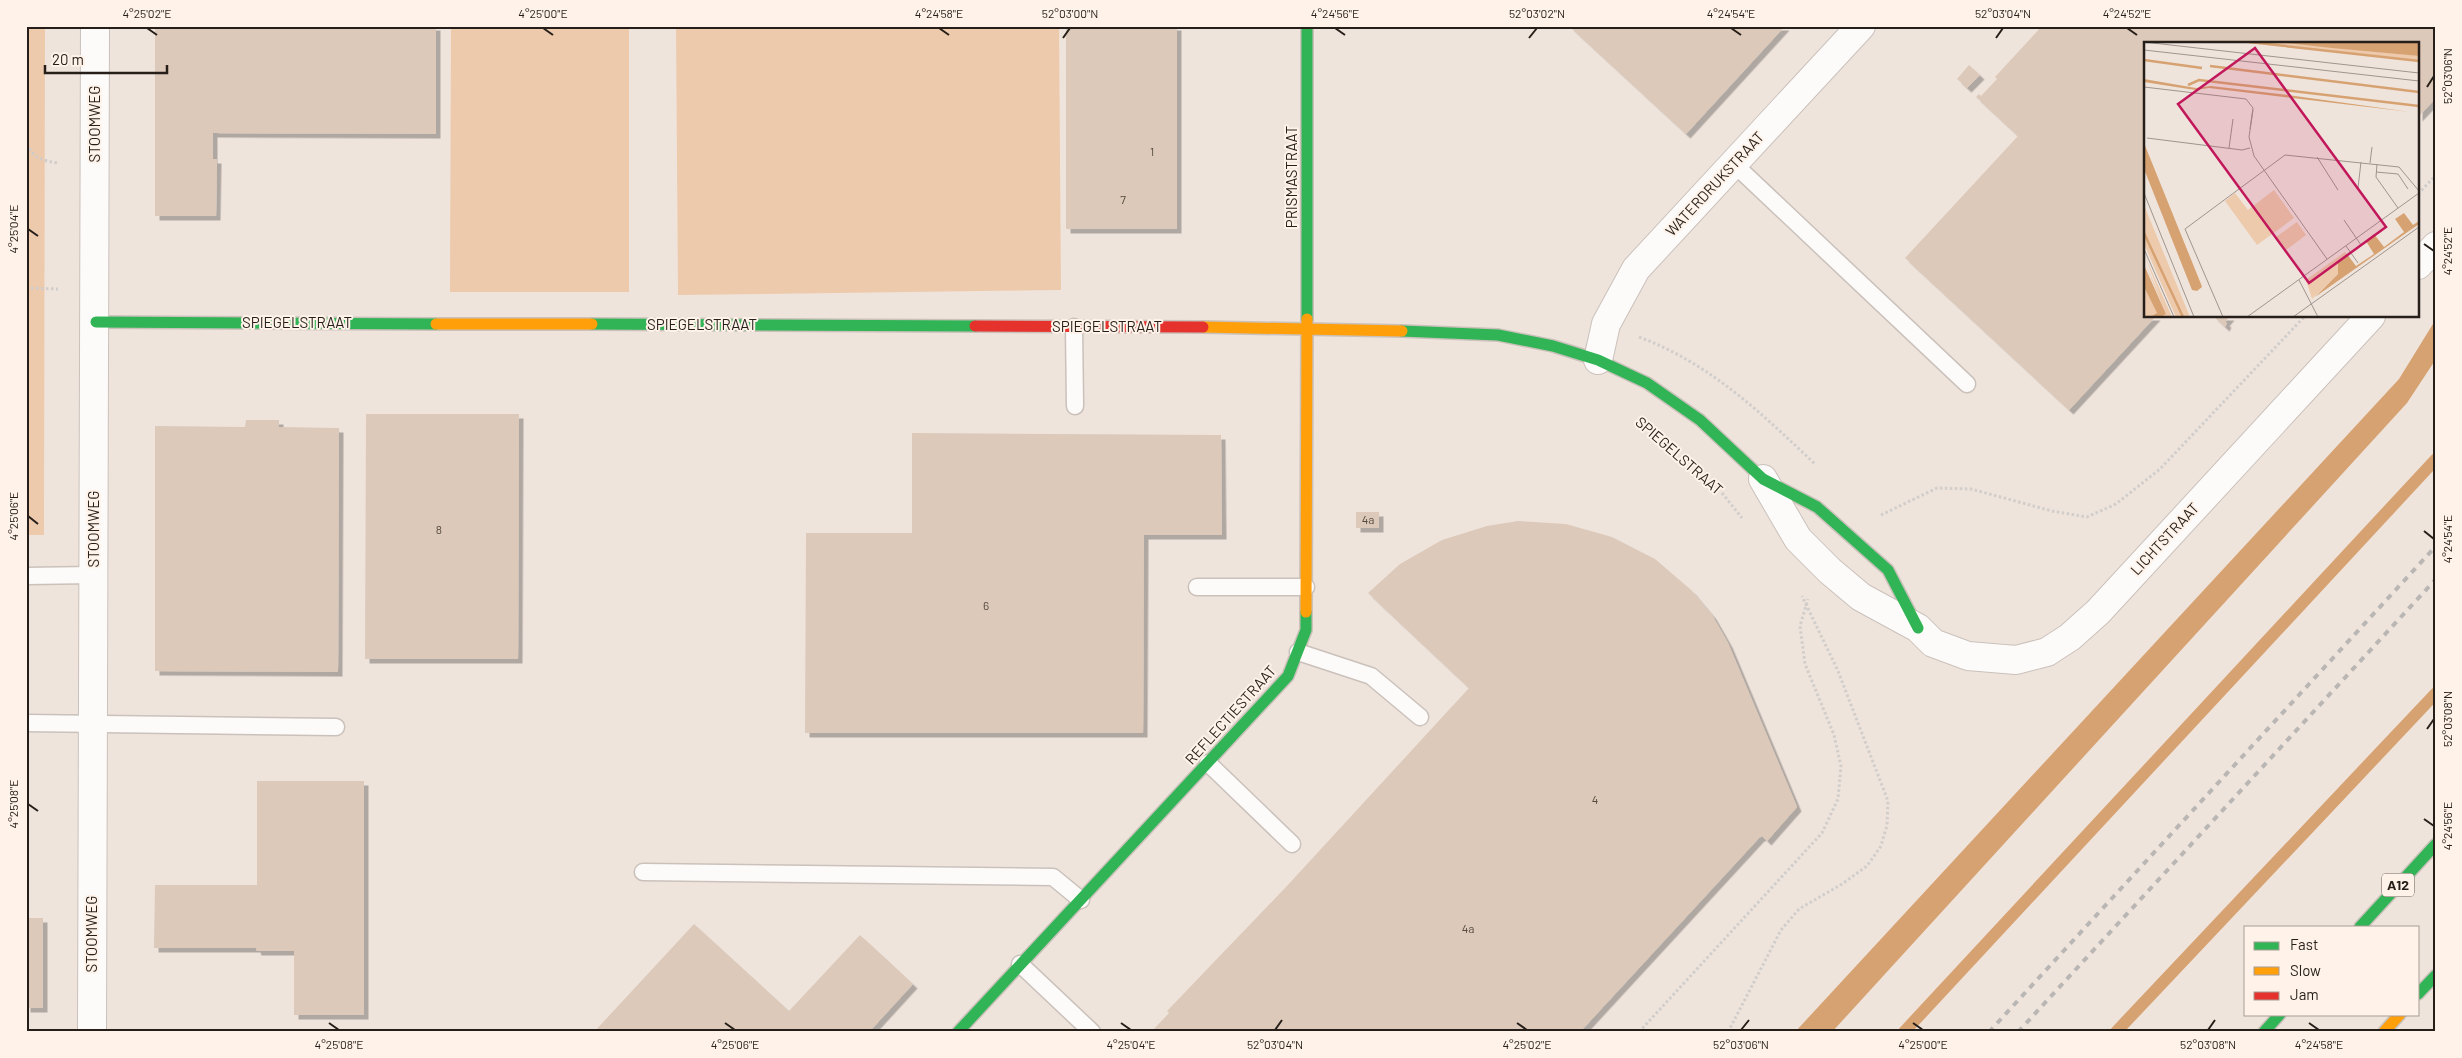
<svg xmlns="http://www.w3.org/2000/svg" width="2462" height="1058" viewBox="0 0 2462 1058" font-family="Barlow,sans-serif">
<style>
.green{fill:#edcaac}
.water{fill:#d7a272}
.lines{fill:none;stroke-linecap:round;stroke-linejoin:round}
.stream{stroke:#d7a272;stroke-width:12}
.building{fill:#dcc9b9;filter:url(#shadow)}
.lane-casing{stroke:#cac1bb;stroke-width:19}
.street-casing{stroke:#cac1bb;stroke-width:30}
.fast-casing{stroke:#cac1bb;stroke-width:14}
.slow-casing{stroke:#cac1bb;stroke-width:14}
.jam-casing{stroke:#cac1bb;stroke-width:14}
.path{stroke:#d0cdcb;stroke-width:3;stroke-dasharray:2.5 2.5;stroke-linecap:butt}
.lane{stroke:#fdfbfa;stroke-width:16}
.street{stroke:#fdfbfa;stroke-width:28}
.fast{stroke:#30b455;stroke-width:11}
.slow{stroke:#ff9f0a;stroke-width:11}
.jam{stroke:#e5322d;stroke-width:11}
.rail{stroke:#b9b6b4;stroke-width:4;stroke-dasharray:6 6;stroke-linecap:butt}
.ticks{fill:none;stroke:#261f19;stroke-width:2}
.labels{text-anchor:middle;stroke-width:4;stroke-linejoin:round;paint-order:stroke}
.number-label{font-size:12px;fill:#544a41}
.shield{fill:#fef2e9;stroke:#675e57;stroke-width:1}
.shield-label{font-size:14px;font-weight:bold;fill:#261f19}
.street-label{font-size:15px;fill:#261f19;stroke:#fef2e9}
.inset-river{fill:none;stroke:#d7a272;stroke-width:2.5}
.inset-road{fill:none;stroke:#9f958e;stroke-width:1}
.view{fill:#c2185b;fill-opacity:0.15;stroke:#c2185b;stroke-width:2.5}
.inset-edge{fill:none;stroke:#261f19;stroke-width:2.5}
.neatline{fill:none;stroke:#261f19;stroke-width:2}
.ticks-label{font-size:12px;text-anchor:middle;fill:#261f19}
</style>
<defs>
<filter id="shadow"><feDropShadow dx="4.5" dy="4.5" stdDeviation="0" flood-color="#0004"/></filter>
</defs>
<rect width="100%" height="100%" fill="#efe4dc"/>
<!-- green -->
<path class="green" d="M26,26h19l-1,509h-18v-297l3,-5 -3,-34z
M451,26h178v266h-179z
M676,26h383l2,264 -383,5z"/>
<!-- water -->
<path class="water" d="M2436,319v40l-29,44 -575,629h-37l604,-653z"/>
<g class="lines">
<!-- stream -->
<path class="stream" d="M1904,1032l532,-573
M2116,1032l320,-339"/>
</g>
<!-- building -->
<path class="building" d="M155,26h281v108l-223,-1v26h4l-1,57h-61z
M1066,26h111v203h-111z
M1569,26h216l-99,108z
M2042,26h394v72l-18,19v-73h-272v272h10l-87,94 -164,-152 113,-122 -42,-39 3,-3 2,2 16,-17 -2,-2z
M1969,65l11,10 -13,13 -10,-9z
M2213,316h17l-5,6 2,1 -2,4z
M366,414h153l-1,245h-153z
M246,420h33v7l60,1 -1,244 -183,-1v-245l90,1z
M912,433l309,2 1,100h-78l-1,198h-338l1,-200h106z
M1356,512h23v16h-23z
M1518,521l48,3 46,13 43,22 36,31 21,25 16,28 69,164 -30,34 -5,-5 -3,2 -179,194h-429l18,-19 -2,-2 119,-124 183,-199 -101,-95 32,-29 42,-24 45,-14z
M257,781h107v234h-70v-64h-37l-1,-3h-102l1,-63h102z
M26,918h17v90h-17z
M694,924l95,87 71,-76 53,49 -44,48h-275z"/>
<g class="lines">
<!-- lane casing -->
<g class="lane-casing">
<path id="lane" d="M1734,164l233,220
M1074,327l1,79
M26,576l68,-1
M1197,587h109
M1298,652l73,24 49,41
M26,723l310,4
M1208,763l84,81
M643,872l410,5 28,23
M1020,964l72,68"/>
</g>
<!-- street casing -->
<g class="street-casing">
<path id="street" d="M2418,265l18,-19
M1598,360l8,-36 30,-55 225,-243
M1763,479l35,60 32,32 31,26 57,31 15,15 35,13 48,4 31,-8 23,-15 28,-25 273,-296
M92,1032l3,-1006"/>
</g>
<!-- fast casing -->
<g class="fast-casing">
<path id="fast" d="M1307,319v-293
M96,322l340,2
M592,324l383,2
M1402,331l96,4 55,11 45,14 49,23 53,37 63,59 54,28 71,63 30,58
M2360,927l76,-83
M2418,994l18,-19
M958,1032l330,-356 18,-46v-18
M2264,1032l16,-18"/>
</g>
<!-- slow casing -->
<g class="slow-casing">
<path id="slow" d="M436,324h156
M1203,327l199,4
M1306,612l1,-293
M2384,1032l16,-18"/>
</g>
<!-- jam casing -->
<g class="jam-casing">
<path id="jam" d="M975,326l228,1"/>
</g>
<!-- path -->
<path class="path" d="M26,139c3,18 17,22 32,24
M2418,194l18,-19
M26,288l32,1
M1639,337c72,27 122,76 176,127
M1722,493l20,25
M1881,515l56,-27 34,1 81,22 35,6 29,-13 44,-35 145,-153
M1639,1032l183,-199 16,-34 3,-33 -7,-31 -29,-71 -5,-38 8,-27
M1728,1032l53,-102 18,-21 43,-25 25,-18 14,-20 6,-21 1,-24 -50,-130 -36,-75"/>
<!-- lane -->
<use href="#lane" class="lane"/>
<!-- street -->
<use href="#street" class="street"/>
<!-- fast -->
<use href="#fast" class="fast"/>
<!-- slow -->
<use href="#slow" class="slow"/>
<!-- jam -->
<use href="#jam" class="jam"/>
<!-- rail -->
<path class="rail" d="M1989,1032l447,-486
M2018,1032l418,-453"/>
</g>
<!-- ticks -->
<path class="ticks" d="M147,28l10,7M543,28l10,7M939,28l10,7M1335,28l10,7M1731,28l10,7M2127,28l10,7M1063,38l7,-10M1529,38l8,-10M1996,38l7,-10M2427,87l7,-11M28,229l10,7M2424,244l10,7M28,516l10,8M2424,531l10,8M2427,729l7,-10M28,804l10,7M2424,819l10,7M329,1023l10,7M725,1023l10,7M1121,1023l10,7M1517,1023l10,7M1913,1023l10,7M2309,1023l10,7M1275,1030l7,-10M1741,1030l8,-10M2208,1030l7,-10"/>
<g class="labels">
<!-- number labels -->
<g class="number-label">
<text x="1152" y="156">1</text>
<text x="1123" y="204">7</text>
<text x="1368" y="524">4a</text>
<text x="439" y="534">8</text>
<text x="986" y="610">6</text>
<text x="1595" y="804">4</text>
<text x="1468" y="933">4a</text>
</g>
<!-- shield labels -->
<rect class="shield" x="2382" y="873.5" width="32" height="23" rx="4"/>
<g class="shield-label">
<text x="2398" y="890">A12</text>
</g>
<!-- street labels -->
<g class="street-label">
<text transform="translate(95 124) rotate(-90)" y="5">STOOMWEG</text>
<text transform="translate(1292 177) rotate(-90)" y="5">PRISMASTRAAT</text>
<text transform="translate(1715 184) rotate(-47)" y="5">WATERDRUKSTRAAT</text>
<text x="297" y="328">SPIEGELSTRAAT</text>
<text x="702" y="330">SPIEGELSTRAAT</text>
<text x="1107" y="332">SPIEGELSTRAAT</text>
<text transform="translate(1679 456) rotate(41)" y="5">SPIEGELSTRAAT</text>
<text transform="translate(94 529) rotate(-90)" y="5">STOOMWEG</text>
<text transform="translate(2165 539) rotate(-47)" y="5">LICHTSTRAAT</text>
<text transform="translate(1231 715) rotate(-48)" y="5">REFLECTIESTRAAT</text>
<text transform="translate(92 934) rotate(-90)" y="5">STOOMWEG</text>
</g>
</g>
<!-- overview -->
<g transform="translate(2144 42)">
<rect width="275" height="275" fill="#efe4dc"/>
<path d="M94,0h40l141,14v5zM130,148l20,28 -37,27 -32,-44 10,-8 13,17zM0,163l46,112h-14l-32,-73zM153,180l9,13 -20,15 -10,-13zM201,210l2,2 -9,8v12l-26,25 -6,-19zM0,212l28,63h-11l5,-3 -22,-53 17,37zM0,245l13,26 -7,4h-6z" fill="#edcaac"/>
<path d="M134,0h141v14l-87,-8zM0,37l52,9 15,-2 77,9 122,17 -201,-24 -14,2 -51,-8zM0,101l57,141 1,3 -5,4 -5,-1 -48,-121zM260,171l9,12 6,-4v3l-104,73 23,-23v-12l9,-8 9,12 18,-12 -8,-13 8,-7 10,13 20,-15 -9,-13zM0,223l22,49 -5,3h-11l7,-4 -13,-26z" fill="#d7a272"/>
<path class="inset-river" d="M105,0l170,19M0,18l58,8M66,24l209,26M44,43l11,-5 220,26M0,191l39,84"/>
<path class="inset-road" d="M0,0l275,31M0,8l275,31M0,45l102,12 7,9 -3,21M109,68l-4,27 5,19 73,103M3,96l95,12 8,-2M85,106l4,-29M173,115l21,33M226,121l2,-16M233,122l-1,13 22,31M232,130l22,2 10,15M214,146l3,-26M0,151l50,124M200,178l17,25M202,204l12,17M0,207l30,68M155,238l19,37M79,275l-38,-88 100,-74 114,12 20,24M103,275l172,-124M149,275l126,-90"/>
<path class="view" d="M111,6l131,179 -77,56 -131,-179z"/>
<rect width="275" height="275" class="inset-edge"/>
</g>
<!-- border -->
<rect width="2462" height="1058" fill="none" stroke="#fef2e9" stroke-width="55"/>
<!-- legend -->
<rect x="2244" y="926" width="175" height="90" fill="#fef2e9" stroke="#a89e96"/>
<rect x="2254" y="942" width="25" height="8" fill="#30b455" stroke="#a89e96"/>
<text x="2290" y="950" font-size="15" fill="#261f19">Fast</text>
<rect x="2254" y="967" width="25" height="8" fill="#ff9f0a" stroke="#a89e96"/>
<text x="2290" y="976" font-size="15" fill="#261f19">Slow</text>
<rect x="2254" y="992" width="25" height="8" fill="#e5322d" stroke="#a89e96"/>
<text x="2290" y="1000" font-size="15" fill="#261f19">Jam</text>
<!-- scale -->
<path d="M45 65v8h122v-8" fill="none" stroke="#261f19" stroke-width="2.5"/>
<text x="52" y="65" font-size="15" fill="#261f19" stroke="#fef2e9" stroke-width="4" paint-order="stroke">20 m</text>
<rect x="28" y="28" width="2406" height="1002" class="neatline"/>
<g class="ticks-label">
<text x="147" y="18">4°25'02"E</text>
<text x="543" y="18">4°25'00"E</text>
<text x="939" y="18">4°24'58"E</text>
<text x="1070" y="18">52°03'00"N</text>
<text x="1335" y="18">4°24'56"E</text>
<text x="1537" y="18">52°03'02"N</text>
<text x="1731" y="18">4°24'54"E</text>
<text x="2003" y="18">52°03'04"N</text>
<text x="2127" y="18">4°24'52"E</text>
<text transform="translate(2448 76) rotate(-90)" y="4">52°03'06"N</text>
<text transform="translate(14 229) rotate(-90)" y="4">4°25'04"E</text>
<text transform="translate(2448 251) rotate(-90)" y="4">4°24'52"E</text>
<text transform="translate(14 516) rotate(-90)" y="4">4°25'06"E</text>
<text transform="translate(2448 539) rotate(-90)" y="4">4°24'54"E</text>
<text transform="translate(2448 719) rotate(-90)" y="4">52°03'08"N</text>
<text transform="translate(14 804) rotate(-90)" y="4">4°25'08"E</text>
<text transform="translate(2448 826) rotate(-90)" y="4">4°24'56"E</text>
<text x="339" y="1049">4°25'08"E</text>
<text x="735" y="1049">4°25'06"E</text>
<text x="1131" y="1049">4°25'04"E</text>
<text x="1275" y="1049">52°03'04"N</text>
<text x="1527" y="1049">4°25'02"E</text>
<text x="1741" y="1049">52°03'06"N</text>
<text x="1923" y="1049">4°25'00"E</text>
<text x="2208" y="1049">52°03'08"N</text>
<text x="2319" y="1049">4°24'58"E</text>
</g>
</svg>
